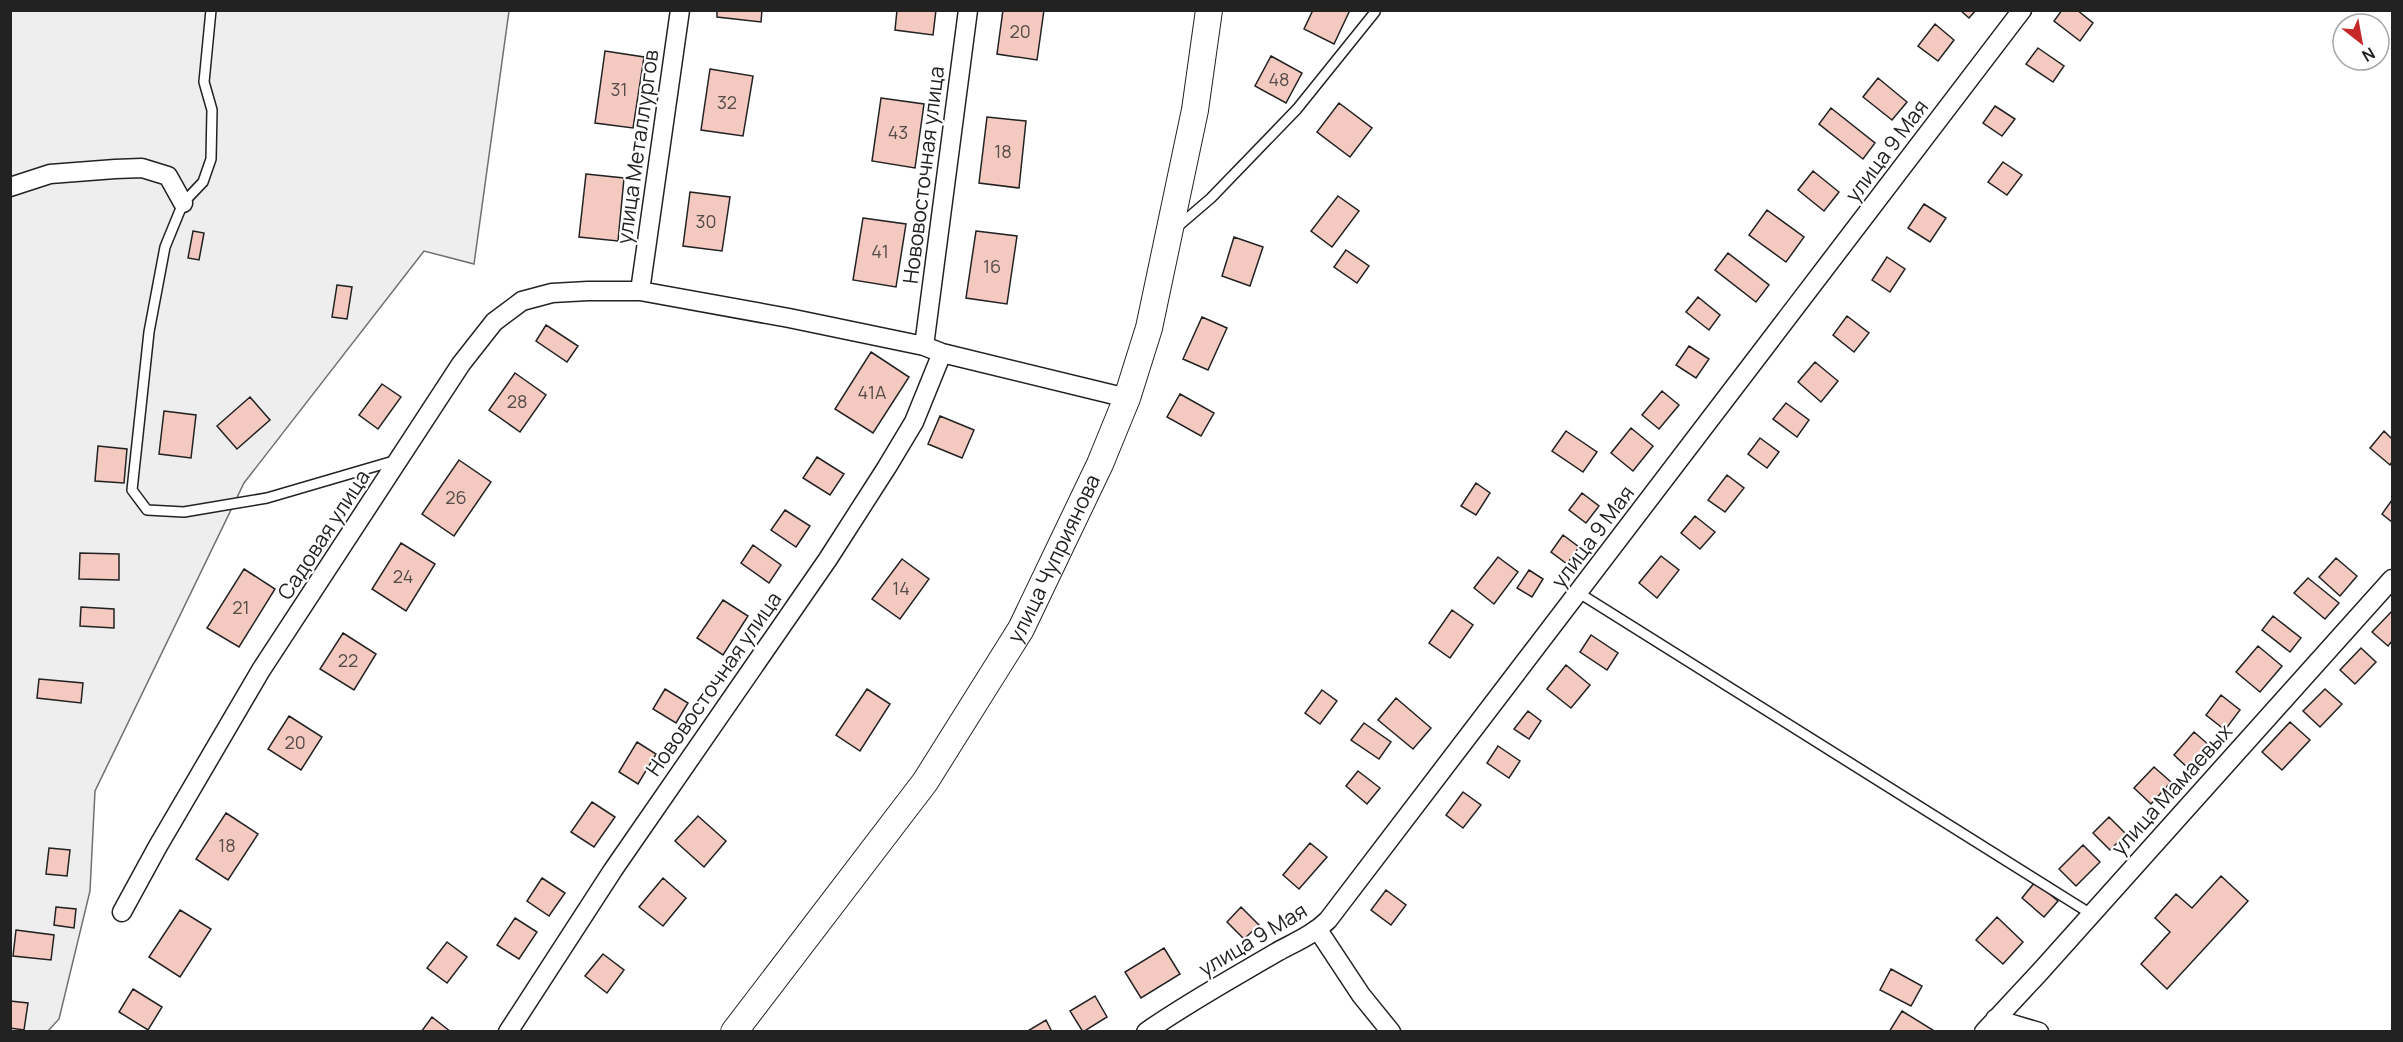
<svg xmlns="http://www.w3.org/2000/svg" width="2403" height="1042" viewBox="0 0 2403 1042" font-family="Manrope,sans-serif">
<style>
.green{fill:#eee;stroke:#6f6f6f;stroke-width:1.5}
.building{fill:#f3c9c0;stroke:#222;stroke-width:1.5}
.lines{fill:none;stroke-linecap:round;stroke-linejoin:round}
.lane-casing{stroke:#222;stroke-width:12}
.street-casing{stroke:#222;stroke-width:21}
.secondary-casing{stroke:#222;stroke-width:28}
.lane{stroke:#fff;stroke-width:9}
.street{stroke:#fff;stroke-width:18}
.secondary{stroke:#fff;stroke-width:26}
.labels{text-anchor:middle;stroke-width:4.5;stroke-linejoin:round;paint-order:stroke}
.number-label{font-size:18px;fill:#564c4a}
.street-label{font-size:21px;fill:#222;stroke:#fff}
</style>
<rect width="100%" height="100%" fill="#fff"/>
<!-- green -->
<path class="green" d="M10,11h499l-35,253 -50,-13 -180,232 -149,308 -5,100 -31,128 -12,13 -37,-1z"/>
<!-- building -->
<path class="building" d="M717,10h45l-1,12 -44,-5z
M897,10h39l-3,25 -38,-5z
M1003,10h41l-7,50 -40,-6z
M1313,10h37l-16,34 -30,-15z
M1960,10h16l-7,8z
M2062,10h15l16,13 -13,18 -26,-20z
M1935,24l19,16 -16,21 -20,-15z
M2038,48l26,18 -11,16 -27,-18z
M605,51l39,6 -11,71 -38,-5z
M1271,56l31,17 -16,30 -31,-17z
M710,69l43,7 -10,60 -42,-6z
M1878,78l29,24 -15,18 -29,-23z
M881,98l43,6 -9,64 -43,-7z
M1339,103l33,25 -22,29 -33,-25z
M1995,106l20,13 -13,17 -19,-13z
M1831,108l44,35 -12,16 -44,-35z
M987,117l39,4 -7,67 -40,-5z
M2003,162l19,13 -15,20 -19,-13z
M1813,171l26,21 -15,19 -26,-21z
M586,174l38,4 -6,63 -39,-4z
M690,192l40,5 -8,54 -39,-5z
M1338,196l21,15 -27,36 -21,-16z
M1924,204l22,14 -16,24 -22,-14z
M1767,210l37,27 -18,25 -37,-27z
M863,218l43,6 -10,63 -43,-7z
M193,231l11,2 -5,27 -11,-2z
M976,231l41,5 -10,68 -41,-6z
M1234,237l29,10 -13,39 -28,-10z
M1346,250l23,16 -12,17 -23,-16z
M1728,253l41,32 -13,17 -41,-32z
M1887,257l18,12 -15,23 -18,-12z
M337,285l15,2 -5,32 -15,-2z
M1698,297l22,18 -11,15 -23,-18z
M1847,316l22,17 -15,19 -21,-17z
M1202,317l25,11 -19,42 -25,-11z
M546,325l32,21 -11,16 -31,-21z
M1689,346l20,13 -13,19 -20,-13z
M871,352l38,25 -36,56 -38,-24z
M1815,362l23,19 -17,21 -23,-20z
M515,373l31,22 -26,37 -31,-22z
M382,384l19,13 -23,32 -19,-14z
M1662,391l17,14 -20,24 -17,-14z
M1180,394l34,19 -13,23 -34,-19z
M250,397l20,23 -33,29 -20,-23z
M1786,403l23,17 -12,17 -24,-18z
M164,411l32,4 -5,43 -32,-4z
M940,416l34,14 -12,28 -34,-14z
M1631,428l22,18 -20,25 -22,-18z
M1566,431l31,21 -14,20 -31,-21z
M2384,431l8,8v23l-2,3 -20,-17z
M1760,438l19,14 -12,16 -19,-14z
M98,446l29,3 -3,34 -29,-2z
M817,457l27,17 -14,21 -27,-17z
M459,460l32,22 -37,54 -32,-22z
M1727,475l17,13 -19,24 -17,-12z
M1476,483l14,10 -14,22 -15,-9z
M1582,493l17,13 -13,17 -17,-13z
M2392,500v22l-10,-8z
M785,510l25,16 -14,21 -25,-17z
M1695,516l20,16 -15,17 -19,-16z
M1563,535l16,12 -12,17 -16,-12z
M401,543l34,21 -29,47 -34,-22z
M753,545l28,20 -12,18 -28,-20z
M80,553l39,1v26l-40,-1z
M1661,556l18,14 -22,28 -18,-15z
M1498,557l20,15 -24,32 -20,-16z
M2336,558l21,18 -17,20 -21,-19z
M902,559l27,20 -29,40 -28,-20z
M244,569l31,20 -36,58 -32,-19z
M1529,570l14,9 -11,18 -15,-9z
M2308,578l31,25 -14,16 -31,-26z
M723,600l25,16 -25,39 -26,-17z
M81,607l33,2v19l-34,-2z
M1452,610l21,15 -23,33 -21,-15z
M2392,611v30l-4,5 -16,-14z
M2273,616l28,22 -11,14 -28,-22z
M343,633l33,21 -22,36 -34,-21z
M1591,635l27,18 -11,17 -27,-18z
M2258,646l24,20 -22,26 -24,-20z
M2361,648l15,14 -21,22 -15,-14z
M1566,665l24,20 -19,23 -24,-19z
M39,679l44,4 -2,20 -44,-5z
M665,689l23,14 -12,20 -23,-14z
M867,689l23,15 -30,47 -24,-16z
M2325,689l17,15 -22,23 -17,-16z
M1322,690l15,11 -17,23 -15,-11z
M2221,695l19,15 -15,20 -19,-15z
M1396,698l35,30 -18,21 -35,-29z
M1528,711l13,10 -12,18 -15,-10z
M289,716l33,21 -21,33 -33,-21z
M2290,722l20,18 -28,30 -20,-18z
M1364,723l27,19 -12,17 -28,-19z
M2194,732l15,13 -20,24 -15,-14z
M637,742l19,12 -18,30 -19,-12z
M1498,746l22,15 -11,17 -22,-15z
M2154,767l17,15 -20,22 -17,-16z
M1358,771l22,17 -13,16 -21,-18z
M1463,792l18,13 -18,23 -17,-13z
M592,802l23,15 -21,30 -23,-15z
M226,813l32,21 -30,46 -32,-21z
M698,816l28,25 -22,26 -29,-26z
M2109,817l17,17 -16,16 -17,-17z
M1310,843l17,14 -28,32 -16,-14z
M2083,845l17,17 -24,24 -17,-17z
M49,848l21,2 -3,26 -21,-2z
M2221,876l27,25 -81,88 -26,-25 29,-32 -15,-14 21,-24 16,14z
M542,878l23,15 -16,23 -22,-15z
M663,878l23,20 -23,28 -24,-19z
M2035,882l23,19 -14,16 -22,-19z
M1386,890l20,15 -15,20 -20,-15z
M56,907l20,2 -2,19 -20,-3z
M1241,907l18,18 -15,14 -17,-17z
M180,910l31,19 -31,48 -31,-20z
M1997,917l26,25 -20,22 -27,-24z
M515,918l22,14 -18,27 -22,-14z
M16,930l38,5 -3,25 -38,-4z
M447,942l20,15 -20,26 -20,-15z
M1164,948l16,26 -39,24 -16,-26z
M603,954l21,16 -17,23 -22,-17z
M1891,969l31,17 -11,20 -31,-16z
M133,989l29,18 -14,23 -29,-18z
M1095,996l12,21 -24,15 -13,-21z
M10,1001l18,2 -4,27 -14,-2z
M1902,1011l34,21h-47z
M432,1017l19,15h-30z
M1046,1020l6,12h-26z"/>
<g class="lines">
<!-- lane casing -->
<g class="lane-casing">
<path id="lane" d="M211,10l-7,72 8,28 -1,49 -8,23 -20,21 -18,44 -16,85 -17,158 15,20 37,2 83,-14 130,-38
M1176,228l35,-30 86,-89 78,-97
M1579,593l512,321"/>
</g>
<!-- street casing -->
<g class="street-casing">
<path id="street" d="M10,187l40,-13 65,-5 27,-1 26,8 15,27
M640,291l40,-281
M924,346l44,-336
M122,912l36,-66 103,-176 200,-306 33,-42 28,-21 30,-8 36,-2h52l149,27 135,28 18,7 185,45
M1318,930l43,65 30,37
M1995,1019l44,13
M508,1032l105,-162 215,-311 59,-92 27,-45 28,-69
M1146,1032c41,-29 87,-54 131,-80 18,-10 36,-17 51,-32l694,-910
M1984,1032l54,-58 354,-395"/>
</g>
<!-- secondary casing -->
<g class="secondary-casing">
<g id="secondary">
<path id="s1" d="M734,1032l191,-250 96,-153 79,-165 27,-66 22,-70 46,-218 14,-100"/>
</g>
</g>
<!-- lane -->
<use href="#lane" class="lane"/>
<!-- street -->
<use href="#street" class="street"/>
<!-- secondary -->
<use href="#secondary" class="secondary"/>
</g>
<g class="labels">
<!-- number labels -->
<g class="number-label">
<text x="1020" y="38">20</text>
<text x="1279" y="86">48</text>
<text x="619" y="96">31</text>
<text x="727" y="109">32</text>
<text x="898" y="139">43</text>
<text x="1003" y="158">18</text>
<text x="706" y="228">30</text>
<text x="880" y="258">41</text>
<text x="992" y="273">16</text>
<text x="872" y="399">41А</text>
<text x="517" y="408">28</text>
<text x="456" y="504">26</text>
<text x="403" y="583">24</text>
<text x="901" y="595">14</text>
<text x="241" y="614">21</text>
<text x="348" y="667">22</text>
<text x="295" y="749">20</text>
<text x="227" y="852">18</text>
</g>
<!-- street labels -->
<g class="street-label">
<text transform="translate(638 147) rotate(-82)" y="7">улица Металлургов</text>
<text transform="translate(1887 151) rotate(-53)" y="7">улица 9 Мая</text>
<text transform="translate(924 175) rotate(-83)" y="7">Нововосточная улица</text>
<text transform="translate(324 535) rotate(-57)" y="7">Садовая улица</text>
<text transform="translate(1593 537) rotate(-53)" y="7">улица 9 Мая</text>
<text dy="7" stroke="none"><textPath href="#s1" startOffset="573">улица Чуприянова</textPath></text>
<text transform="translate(714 684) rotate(-55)" y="7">Нововосточная улица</text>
<text transform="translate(2172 790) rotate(-48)" y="7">улица Мамаевых</text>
<text transform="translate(1253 940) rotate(-31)" y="7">улица 9 Мая</text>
</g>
</g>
<!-- border -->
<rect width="2403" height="1042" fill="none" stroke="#222222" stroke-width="24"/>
<!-- north arrow -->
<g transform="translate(2361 42) rotate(149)"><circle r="28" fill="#ffffff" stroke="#a7a7a7" stroke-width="1.5"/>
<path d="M0-4.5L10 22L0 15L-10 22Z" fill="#c62828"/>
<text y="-9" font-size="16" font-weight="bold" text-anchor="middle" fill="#222222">N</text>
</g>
</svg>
